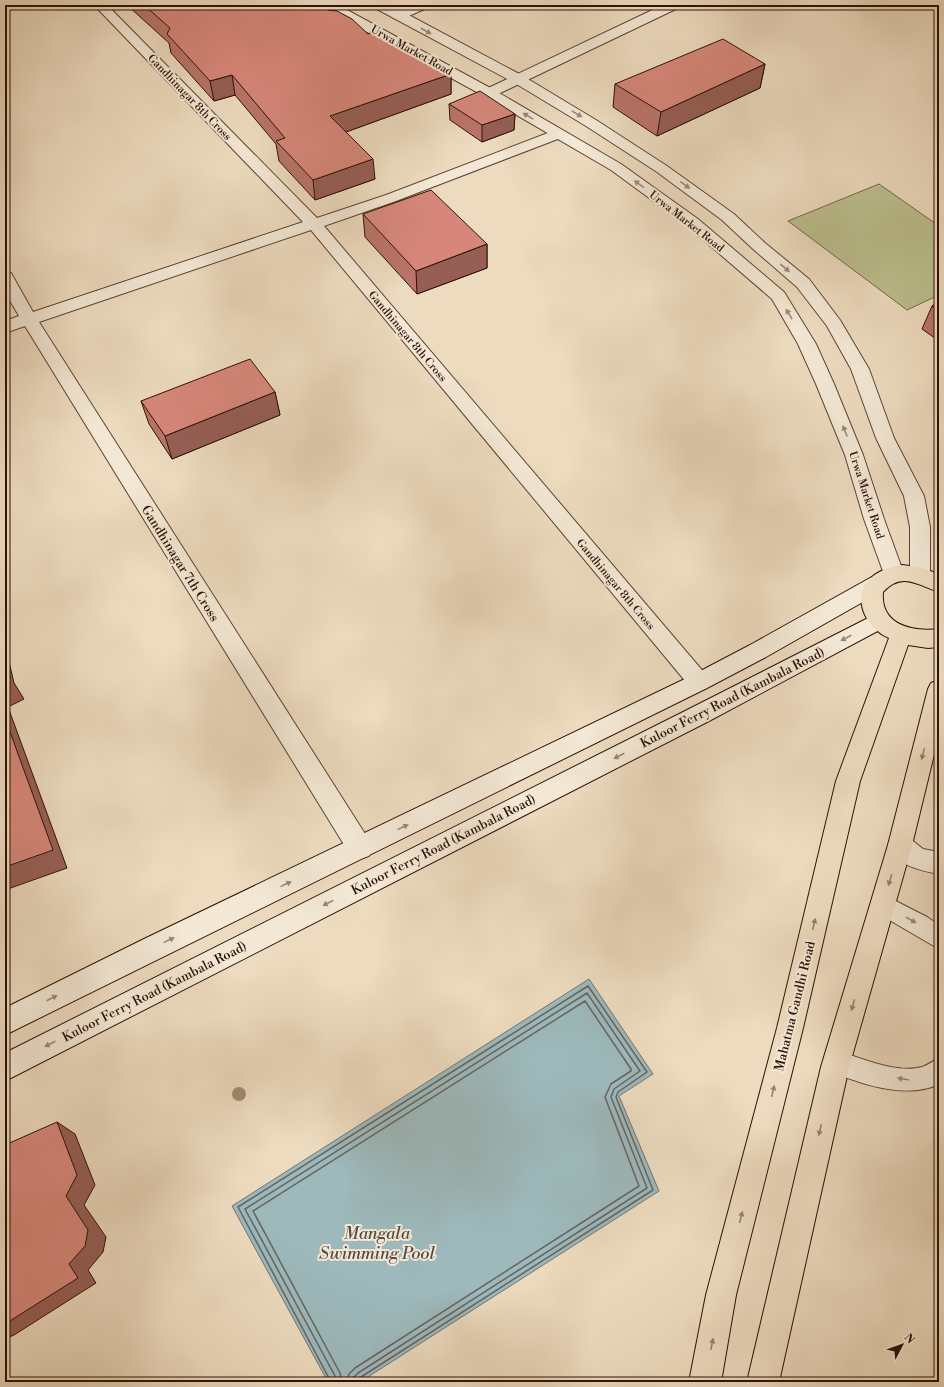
<svg xmlns="http://www.w3.org/2000/svg" width="944" height="1387" viewBox="0 0 944 1387" font-family="'Libre Bodoni',serif">
<style>
.green{fill:#bcbf8f;stroke:#75684a}
.water{fill:#9db9bc;stroke:#717573}
.lines{fill:none;stroke-linecap:round;stroke-linejoin:round}
.shore{stroke:#666460;stroke-width:1.5}
.service-casing{stroke:#5e4334;stroke-width:2}
.minor-casing{stroke:#5e4334;stroke-width:2}
.tertiary-casing{stroke:#5e4334;stroke-width:2}
.secondary-casing{stroke:#2e1005;stroke-width:2}
.primary-casing{stroke:#2e1005;stroke-width:2}
.service{fill:#f3e8d5;fill-rule:evenodd}
.minor{fill:#f3e8d5;fill-rule:evenodd}
.tertiary{fill:#f3e8d5;fill-rule:evenodd}
.secondary{fill:#f3e8d5;fill-rule:evenodd}
.primary{fill:#eddbbf;fill-rule:evenodd}
.tree{fill:#9f8d73}
.wall{fill:#b97469;stroke:#2e1005}
.shaded-wall{fill:#965e55;stroke:#2e1005}
.building{fill:#d7877a;stroke:#2e1005}
.oneway{fill:#9a8777}
.oneway2{fill:#97806b}
.labels{text-anchor:middle;stroke-width:4;stroke-linejoin:round;paint-order:stroke}
.far-street-label{font-size:11px;fill:#2e1005;stroke:#f3e8d5}
.street-label{font-size:13px;fill:#2e1005;stroke:#f3e8d5}
.near-water-label{font-size:17px;font-style:italic;fill:#554b45;stroke:#f3e8d5}
</style>
<rect width="100%" height="100%" fill="#eddbbf"/>
<filter id="stains"><feTurbulence type="fractalNoise" baseFrequency=".005" numOctaves="4"/><feColorMatrix values="0 0 0 0 .2 0 0 0 0 .09 0 0 0 0 .02 0 0 0 .5 -.17"/></filter>
<radialGradient id="worn" r=".72"><stop offset=".6" stop-color="#630" stop-opacity="0"/><stop offset="1" stop-color="#630" stop-opacity=".3"/></radialGradient>
<!-- green -->
<path class="green" d="M879,184l60,42v69l-32,15 -119,-89z"/>
<!-- water -->
<path class="water" d="M589,979l64,95 -34,22 40,95 -299,191h-32l-96,-176z"/>
<g class="lines">
<!-- shore -->
<path class="shore" d="M331,1382l-93,-175 350,-221 59,86 -29,20 -2,5 37,93 -292,187 -3,5
M336,1382l-1,-6 -90,-167 342,-216 53,78 -26,18 -3,8 36,91 -289,185 -4,4 -1,5
M342,1382l-2,-9 -87,-162 332,-210 46,68v2l-20,13 -6,13 34,89 -284,182 -6,6 -2,8"/>
<!-- service casing -->
<g class="service-casing">
<path id="service" d="M882,894l45,23 12,8v24l-65,-38 -3,-7 3,-7z
M836,1050c24,8 61,24 86,17 6,-2 11,-6 17,-9v26c-33,16 -79,0 -111,-14l-4,-8 4,-8z"/>
</g>
<!-- minor casing -->
<g class="minor-casing">
<path id="minor" d="M94,5h13l210,213 69,-23 167,-64 5,-1 5,1 2,3 -2,3 -167,64 -72,25 383,450 3,6 -3,6 -8,3 -8,-3 -380,-458 -272,92 330,518 3,8 -3,8 -9,3 -9,-3 -326,-530 -20,7v-12l14,-5 -14,-24v-20l6,1 22,39 270,-90z
M411,5h17l-1,3c-10,4 -23,12 -34,10l-1,-3 1,-3z
M663,5h16l-1,3 -184,88 -5,1 -5,-1 -2,-3 2,-3z
M900,834l8,3 15,12 16,3v22c-21,-4 -41,-8 -51,-29l4,-8z"/>
</g>
<!-- tertiary casing -->
<g class="tertiary-casing">
<path id="tertiary" d="M322,5h16l156,85 127,74 77,55 86,73 32,52 18,40 29,71 21,64 20,55 -3,6 -7,2 -7,-2 -3,-6 -20,-55 -19,-64 -29,-71 -18,-40 -26,-45 -86,-74 -75,-55 -127,-74 -161,-88z
M374,5h16l133,71 73,44 71,46 67,48 31,29 44,36 31,41 29,49 25,69 30,58 6,31v48l-3,6 -7,2 -7,-2 -3,-6v-48l-6,-31 -28,-58 -25,-69 -24,-43 -30,-39 -44,-38 -31,-29 -65,-48 -71,-46 -73,-44 -138,-74z"/>
</g>
<!-- secondary casing -->
<g class="secondary-casing">
<path id="secondary" d="M877,576l7,2 3,6 -3,6 -118,67 -59,31 -702,347v-27l139,-69 547,-263 59,-31 120,-67z
M880,612l7,2 4,6 -4,6 -178,95 -704,360v-28l688,-346z"/>
</g>
<!-- primary casing -->
<g class="primary-casing">
<path id="primary" d="M902,565l16,2 21,7v18c-21,-7 -37,-21 -56,0 -3,33 29,40 56,37v18l-11,1 -20,-3 -48,136 -57,247 -67,267 -15,87h-32l17,-87 71,-267 59,-247 53,-143c-10,-4 -19,-13 -24,-23 -13,-30 10,-46 37,-50z
M939,680v54l-27,111 -63,222 -70,315h-32l74,-315 67,-222 40,-156 3,-6z"/>
</g>
<!-- service -->
<use href="#service" class="service"/>
<!-- minor -->
<use href="#minor" class="minor"/>
<!-- tertiary -->
<use href="#tertiary" class="tertiary"/>
<!-- secondary -->
<use href="#secondary" class="secondary"/>
<!-- primary -->
<use href="#primary" class="primary"/>
</g>
<!-- trees -->
<circle class="tree" cx="239" cy="1094" r="7"/>
<!-- wall -->
<path class="wall" d="M127,5h190l11,5 40,24 49,25 34,15v20l-105,38 29,47 -60,21 -36,-39 -3,-17 -41,-49 -21,6 -43,-48 -2,-10z
M765,64l-5,24 -103,48 -44,-29 2,-23z
M449,104l66,10 -1,16 -32,12 -32,-22z
M363,214l124,30v24l-70,26 -52,-57z
M939,302v39l-17,-12 10,-23z
M939,382v11l-4,-3z
M275,392l5,23 -108,44 -23,-35 -8,-23z"/>
<!-- shaded-wall -->
<path class="shaded-wall" d="M765,64l-5,24 -103,48 4,-24z
M451,74v20l-119,43 -2,-21z
M232,75l3,20 -21,6 -4,-20z
M515,114l-1,16 -32,12v-17z
M373,159l2,20 -60,21 -2,-20z
M487,244v24l-70,26 -1,-23z
M275,392l5,23 -108,44 -7,-23z
M5,645l9,38 10,16 -16,8 59,161 -62,22z
M57,1122l18,12 20,51 -11,20 22,32 -3,15 -15,18 8,13 -82,52 -9,4v-15l64,-60 -3,-68z"/>
<!-- building -->
<path class="building" d="M144,5h173l1,1 5,-1 5,5 9,1 15,8 16,15 7,-3 42,28 7,-3 27,18 -121,42 43,43 -60,21 -37,-39 9,-3 -53,-63 -22,6 -43,-47 3,-6z
M723,39l42,25 -104,48 -46,-28z
M480,91l35,23 -33,11 -33,-21z
M431,190l56,54 -71,27 -53,-57z
M939,302v9l-7,-5z
M250,359l25,33 -110,44 -24,-35z
M5,669l5,9 -5,2z
M5,718l48,132 -48,17z
M57,1122l20,53 -11,21 22,34 -3,16 -16,18 9,14 -73,46v-179z"/>
<!-- one-way arrows -->
<defs><path id="oneway-solid" d="M-6-.8H1V-3.2L6.5 0L1 3.2V.8H-6Z"/></defs>
<g class="oneway">
<use href="#oneway-solid" transform="translate(426 31) rotate(29)"/>
<use href="#oneway-solid" transform="translate(577 114) rotate(31)"/>
<use href="#oneway-solid" transform="translate(528 116) rotate(-149)"/>
<use href="#oneway-solid" transform="translate(639 184) rotate(-144)"/>
<use href="#oneway-solid" transform="translate(685 185) rotate(36)"/>
<use href="#oneway-solid" transform="translate(785 268) rotate(40)"/>
<use href="#oneway-solid" transform="translate(789 314) rotate(-121)"/>
<use href="#oneway-solid" transform="translate(845 431) rotate(-112)"/>
<use href="#oneway-solid" transform="translate(846 638) rotate(152)"/>
<use href="#oneway-solid" transform="translate(619 756) rotate(153)"/>
<use href="#oneway-solid" transform="translate(403 827) rotate(-26)"/>
<use href="#oneway-solid" transform="translate(286 884) rotate(-26)"/>
<use href="#oneway-solid" transform="translate(328 903) rotate(153)"/>
<use href="#oneway-solid" transform="translate(911 920) rotate(29)"/>
<use href="#oneway-solid" transform="translate(169 940) rotate(-26)"/>
<use href="#oneway-solid" transform="translate(52 998) rotate(-27)"/>
<use href="#oneway-solid" transform="translate(50 1044) rotate(153)"/>
<use href="#oneway-solid" transform="translate(903 1079) rotate(-170)"/>
</g>
<g class="oneway2">
<use href="#oneway-solid" transform="translate(923 754) rotate(104)"/>
<use href="#oneway-solid" transform="translate(890 880) rotate(107)"/>
<use href="#oneway-solid" transform="translate(814 924) rotate(-77)"/>
<use href="#oneway-solid" transform="translate(853 1005) rotate(106)"/>
<use href="#oneway-solid" transform="translate(773 1091) rotate(-76)"/>
<use href="#oneway-solid" transform="translate(820 1130) rotate(103)"/>
<use href="#oneway-solid" transform="translate(741 1217) rotate(-76)"/>
<use href="#oneway-solid" transform="translate(712 1344) rotate(-79)"/>
</g>
<g class="labels">
<!-- far-street labels -->
<g class="far-street-label">
<text transform="translate(412 50) rotate(29)" y="4">Urwa Market Road</text>
<text transform="translate(190 97) rotate(46)" y="4">Gandhinagar 8th Cross</text>
<text transform="translate(687 221) rotate(38)" y="4">Urwa Market Road</text>
<text transform="translate(408 336) rotate(50)" y="4">Gandhinagar 8th Cross</text>
<text transform="translate(867 495) rotate(72)" y="4">Urwa Market Road</text>
<text transform="translate(616 584) rotate(50)" y="4">Gandhinagar 8th Cross</text>
</g>
<!-- street labels -->
<g class="street-label">
<text transform="translate(181 563) rotate(58)" y="5">Gandhinagar 7th Cross</text>
<text transform="translate(732 697) rotate(-27)" y="5">Kuloor Ferry Road (Kambala Road)</text>
<text transform="translate(443 844) rotate(-27)" y="5">Kuloor Ferry Road (Kambala Road)</text>
<text transform="translate(154 991) rotate(-27)" y="5">Kuloor Ferry Road (Kambala Road)</text>
<text transform="translate(794 1006) rotate(-76)" y="5">Mahatma Gandhi Road</text>
</g>
<!-- near-water labels -->
<g class="near-water-label">
<text x="377" y="1239">Mangala<tspan x="377" dy="20">Swimming Pool</tspan></text>
</g>
</g>
<!-- margin -->
<rect width="944" height="1387" fill="none" stroke="#eddbbf" stroke-width="20"/>
<rect x="6" y="6" width="932" height="1375" fill="none" stroke="#2e1005" stroke-width="2"/>
<rect x="10" y="10" width="924" height="1367" fill="none" stroke="#2e1005"/>
<!-- north arrow -->
<g transform="translate(902 1345) rotate(49)" stroke="#f3e8d5" stroke-width="3" paint-order="stroke">
<path d="M0-3L7 15L0 10L-7 15Z" fill="#2e1005"/>
<text y="-6" font-size="11" font-weight="bold" text-anchor="middle" fill="#2e1005">N</text>
</g>
<rect width="100%" height="100%" filter="url(#stains)"/>
<rect width="100%" height="100%" fill="url(#worn)"/>
</svg>
